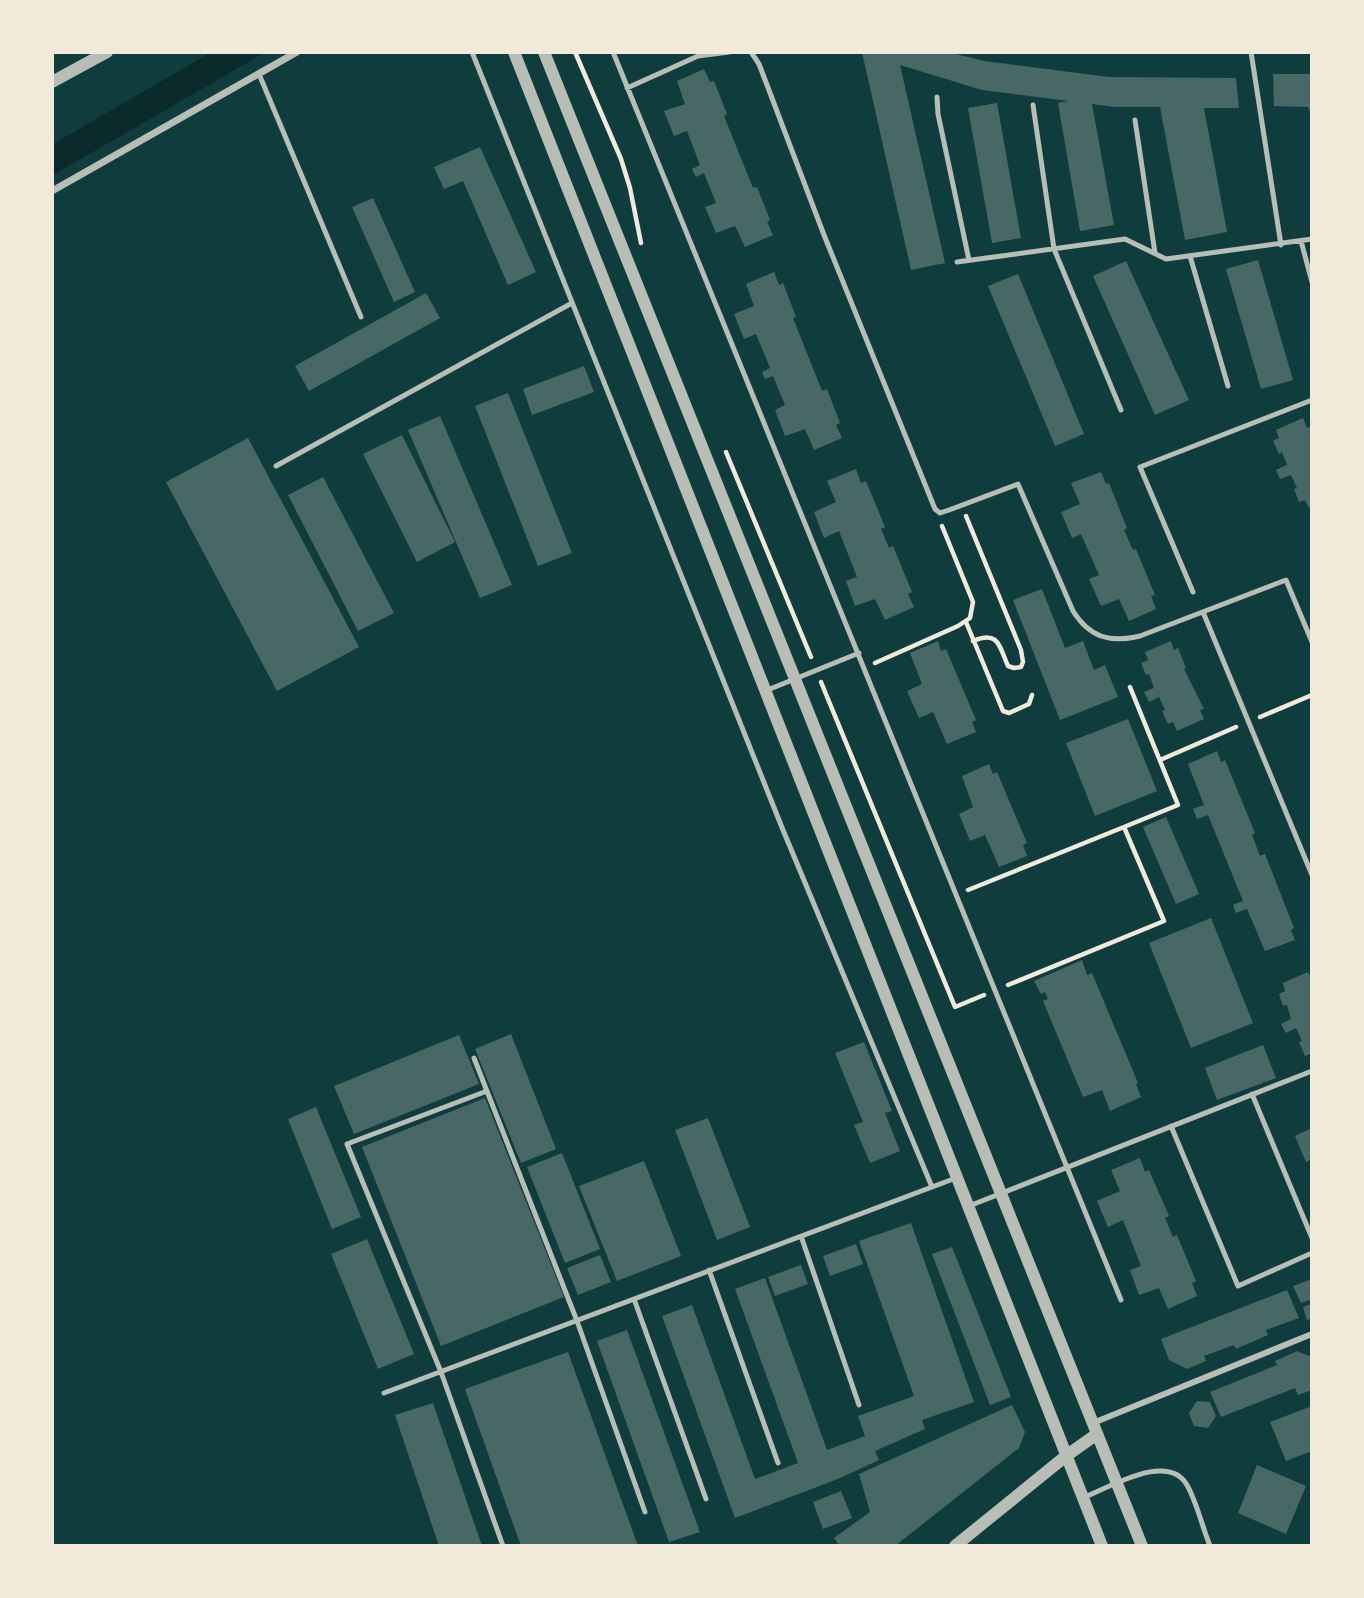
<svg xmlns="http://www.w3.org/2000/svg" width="1364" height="1598" viewBox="0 0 1364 1598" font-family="Merriweather,serif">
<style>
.water{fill:#0a2a2b}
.building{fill:#486865}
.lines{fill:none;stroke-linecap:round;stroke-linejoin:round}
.path{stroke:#f1e9da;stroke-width:4.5}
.service{stroke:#b8beb3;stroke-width:5}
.pedestrian{stroke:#b8beb3;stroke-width:6}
.minor{stroke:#b8beb3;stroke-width:7}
.tertiary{stroke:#b8beb3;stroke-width:12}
</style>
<rect width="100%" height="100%" fill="#0f3d3e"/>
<!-- water -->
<path class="water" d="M210,53h54l-211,122v-31z"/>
<!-- building -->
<path class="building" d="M862,52h86l36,9 125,16 127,1 3,30h-35l23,124 -42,8 -25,-133h-46l-22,-3 22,121 -34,6 -22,-128 10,-2 -86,-11 -82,-25 45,198 -34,7z
M704,69l6,13 4,-1 13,33 -3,2 29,72 4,-1 13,33 -3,2 6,13 -28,12 -10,-21 -19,7 -11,-26 11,-4 -12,-30 -8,4 -4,-8 8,-4 -13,-34 -13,5 -10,-25 21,-7 -8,-23z
M1273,74h39v43l-4,-10 -34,-1z
M997,103l24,135 -29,5 -24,-135z
M480,147l56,125 -28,13 -45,-104 -19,8 -10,-22z
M373,198l42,94 -21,10 -42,-95z
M1258,260l35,120 -32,9 -35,-120z
M1126,261l63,139 -34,15 -62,-139z
M774,272l5,13 4,-2 13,34 -3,1 29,73 5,-2 13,34 -4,2 6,13 -28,12 -9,-21 -20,7 -10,-26 10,-5 -12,-29 -8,3 -3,-7 8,-4 -14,-34 -12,5 -10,-25 20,-8 -8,-22z
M1018,274l66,160 -29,12 -67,-160z
M426,293l14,25 -131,73 -14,-25z
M584,366l10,26 -62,23 -9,-26z
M508,393l64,160 -34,13 -63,-160z
M440,416l72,169 -32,13 -72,-168z
M1303,418l4,10 5,-2v81l-3,1 -4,-8 -6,2 -5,-13 3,-1 -6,-13 -11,4 -4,-9 11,-5 -5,-13 -3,2 -6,-13 6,-3 -3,-8z
M402,435l53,107 -38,20 -54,-108z
M248,438l111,209 -82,44 -111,-209z
M856,469l5,14 5,-2 19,46 -4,2 8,19 4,-2 19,46 -4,2 6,13 -29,13 -10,-21 -20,7 -9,-25 11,-4 -18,-46 -15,7 -10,-26 22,-10 -9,-21z
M1101,472l5,12 3,-1 18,45 -3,2 9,20 3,-1 19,46 -4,1 5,13 -27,12 -10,-22 -18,7 -12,-27 10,-4 -18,-41 -9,4 -11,-26 19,-8 -9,-21z
M323,477l71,136 -36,18 -70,-136z
M1042,589l23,59 18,-7 11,29 11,-5 13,32 -58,23 -47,-120z
M938,641l3,10 5,-2 30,71 -4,2 4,10 -29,12 -14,-32 -14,6 -12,-27 15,-7 -12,-31z
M1171,641l3,9 4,-2 8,20 -2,1 20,40 -4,1 4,9 -27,12 -4,-9 -5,2 -6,-13 3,-1 -6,-13 -10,5 -5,-10 10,-4 -5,-14 -3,1 -5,-12 7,-3 -3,-8z
M1128,719l29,72 -62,25 -29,-73z
M1217,751l4,11 4,-2 30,73 -3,2 8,21 5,-2 29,74 -3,2 4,10 -30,11 -18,-42 -11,4 -3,-8 10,-4 -35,-86 -11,4 -4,-10 11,-4 -16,-41z
M989,764l4,10 4,-2 30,71 -4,2 4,11 -28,11 -14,-32 -15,6 -11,-27 14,-7 -11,-31z
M1166,817l33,77 -23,10 -33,-77z
M1211,918l42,105 -62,25 -42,-105z
M1082,960l5,15 5,-2 46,110 -2,1 5,13 -31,14 -8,-21 -19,7 -40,-96 5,-2 -3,-7 -4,2 -7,-13z
M1308,972l4,8v73l-7,3 -6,-14 3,-1 -6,-13 -10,5 -5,-9 10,-5 -4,-14 -4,1 -4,-12 6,-3 -2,-8z
M511,1034l45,115 -35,14 -46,-114z
M459,1035l20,49 -125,50 -20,-48z
M864,1042l28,69 -7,2 15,38 -30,12 -16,-38 9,-3 -28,-69z
M1263,1045l13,33 -59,22 -12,-32z
M485,1098l79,199 -123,49 -79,-199z
M316,1107l45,110 -29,12 -44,-110z
M708,1118l42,109 -33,13 -42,-110z
M1312,1128v31l-6,3 -11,-26z
M562,1153l38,96 -35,14 -38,-96z
M1140,1158l5,14 4,-2 20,46 -4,2 8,19 4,-2 19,46 -4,2 5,13 -29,13 -9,-21 -20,7 -9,-25 11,-4 -18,-46 -15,7 -11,-26 23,-10 -9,-21z
M644,1161l37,95 -64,25 -38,-95z
M911,1223l63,179 -52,18 3,9 -50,22 4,9 -41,19 -103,39 -73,-202 30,-11 63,174 43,-16 -63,-174 30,-11 62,172 38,-14 -7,-20 56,-20 -55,-155z
M367,1239l47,115 -36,15 -47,-115z
M856,1244l7,20 -33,12 -7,-20z
M952,1247l59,150 -21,8 -58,-151z
M600,1255l11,27 -33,13 -11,-27z
M801,1265l7,19 -33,12 -7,-19z
M1312,1279v39l-5,2 -4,-13 8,-3 -2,-4 -8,3 -8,-17z
M1287,1290l12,28 -33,12 2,5 -32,14 -2,-4 -30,11 2,5 -19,8 -18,-9 -8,-21z
M627,1330l73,202 -31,10 -72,-201z
M1297,1351l15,6v33l-14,5 -3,-7 -74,29 -11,-25 67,-27 -2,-4z
M568,1352l70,194h-117l-56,-157z
M1197,1401l13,1 6,14 -8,12 -14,-2 -5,-13z
M433,1403l49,143h-43l-44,-131z
M1012,1405l13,27 -6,16 -124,98h-55l-6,-8 36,-26 -11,-38z
M1312,1406v45l-26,10 -16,-39z
M1257,1465l49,21 -20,48 -48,-21z
M841,1491l11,27 -29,11 -10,-27z"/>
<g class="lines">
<!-- path -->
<path class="path" d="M575,52l46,107 9,29 11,55
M726,452l85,205
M966,516l55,134 2,12 -2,5 -7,1 -6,-2c-9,-20 -9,-36 -35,-25
M966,622l37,89 6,2 20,-9 3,-9
M875,663l83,-37 12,-8 3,-16 -31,-76
M821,682l134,325 29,-12
M1260,717l52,-22
M1160,760l76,-33
M1124,827l54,-22 -48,-118
M968,890l156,-63 40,94 -156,64"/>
<!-- service -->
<path class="service" d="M472,52l311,778 149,357
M613,52l508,1248
M751,52l8,12 65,171 111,274 5,4 9,-3 69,-26 55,127c17,27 37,32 67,25l146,-56 26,62
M1251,52l30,193
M259,74l102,243
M627,88l71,-32 31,-4
M937,97l1,17 31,146
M1033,105l21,144 67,161
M1135,120l20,133
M1301,241l11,41
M1190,256l38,130
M957,262l168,-23 41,20 146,-20
M276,466l296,-163
M1193,592l-53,-125 172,-67
M1203,612l109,263
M765,691l94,-38
M474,1058l103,263 68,191
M487,1091l-140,53 94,228 62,174
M1252,1094l60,144
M1171,1126l67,160 74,-33
M969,1206l343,-135
M801,1236l58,169
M709,1270l69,193
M634,1299l72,200
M384,1393l572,-215
M1083,1498c25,-10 85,-47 104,-13 10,18 15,41 23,61"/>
<!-- pedestrian -->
<path class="pedestrian" d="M1093,1423l219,-89"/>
<!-- minor -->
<path class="minor" d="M52,191l245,-139"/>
<!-- tertiary -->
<path class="tertiary" d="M514,52l588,1494
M544,52l598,1494
M52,82l55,-30
M955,1546l111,-90 31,-22"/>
</g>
<!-- border -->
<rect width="1364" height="1598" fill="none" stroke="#f1e9da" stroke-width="108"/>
</svg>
